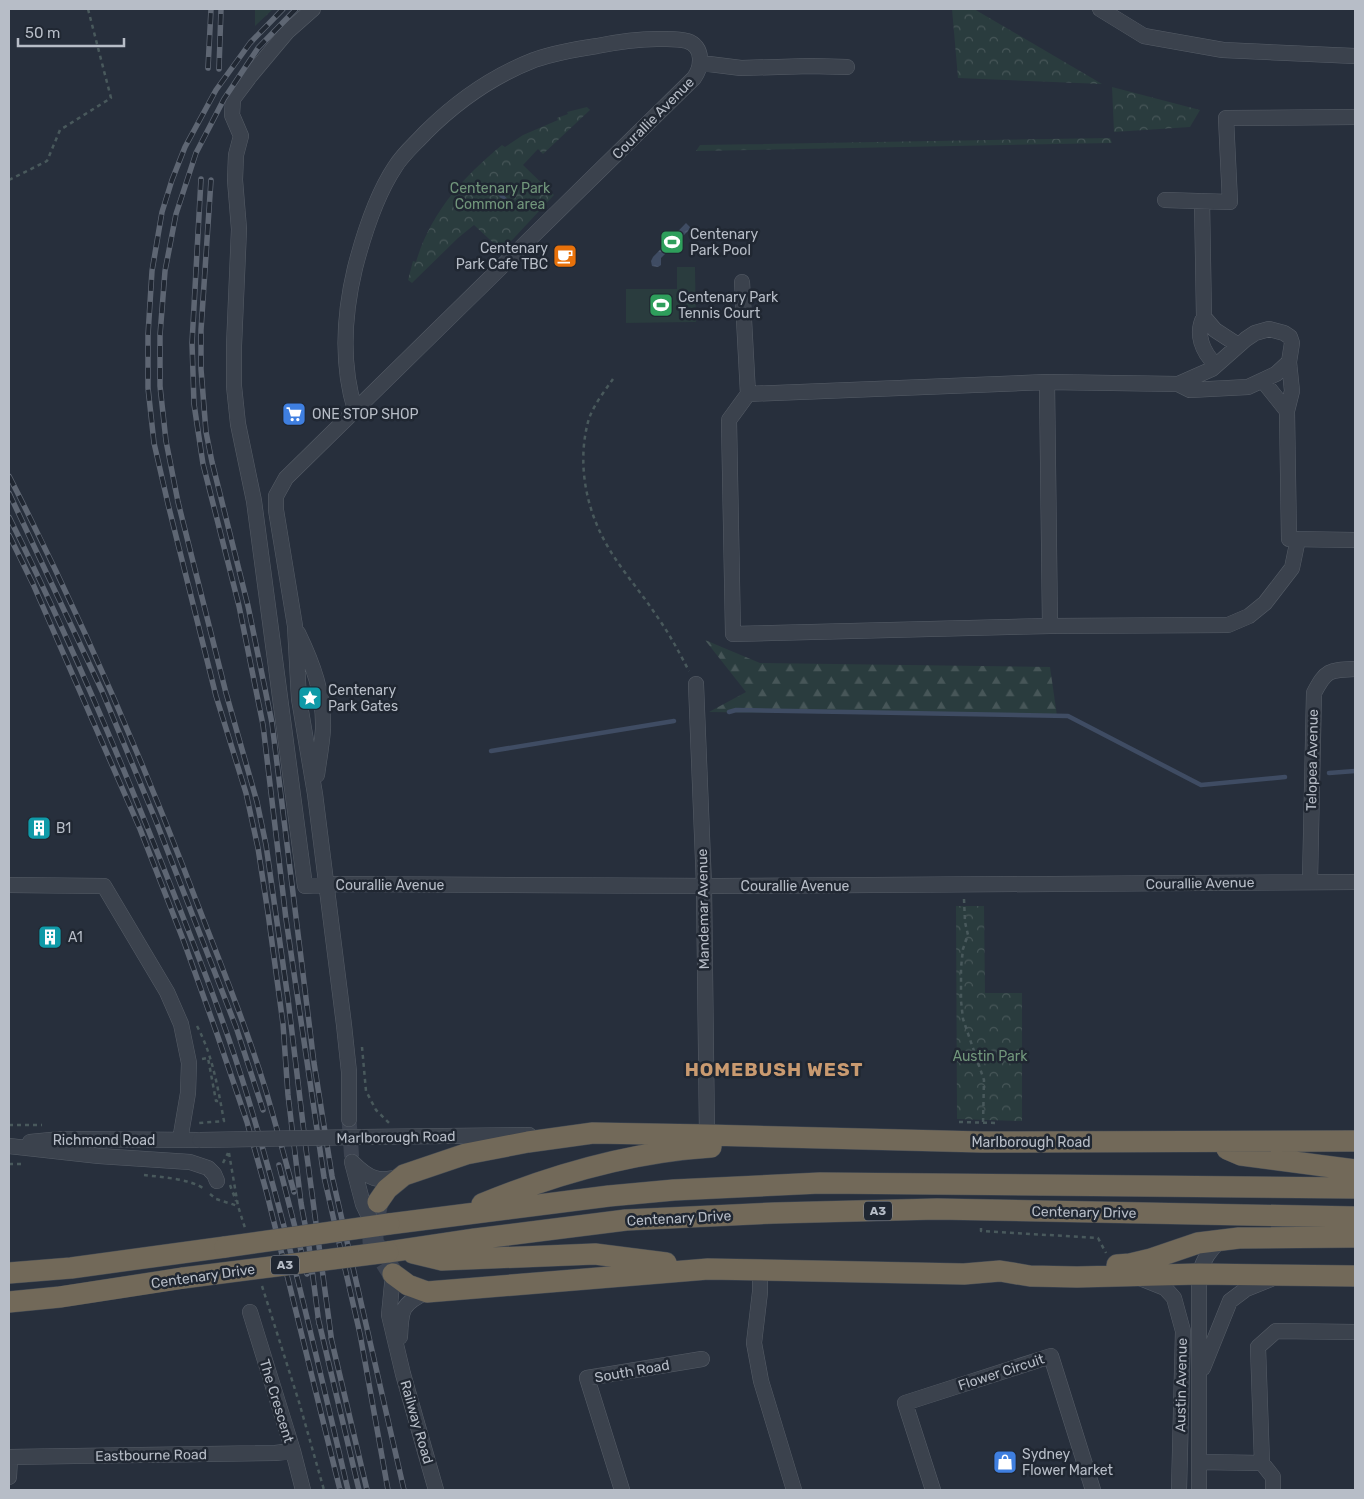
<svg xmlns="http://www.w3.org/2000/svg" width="1364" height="1499" viewBox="0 0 1364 1499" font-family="Rubik,sans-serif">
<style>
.forest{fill:url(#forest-firs)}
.park{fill:url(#park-crowns)}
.pitch{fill:#2a3c3e}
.water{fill:url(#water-ripples)}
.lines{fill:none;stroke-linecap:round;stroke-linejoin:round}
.stream{stroke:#3f4c63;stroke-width:4.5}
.minor-tunnel{stroke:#3d4451;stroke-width:15;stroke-dasharray:15 8;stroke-linecap:butt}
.highway-tunnel{stroke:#3d4451;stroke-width:21;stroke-dasharray:21 11;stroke-linecap:butt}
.minor-casing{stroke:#565d67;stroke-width:16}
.highway-casing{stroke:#434a54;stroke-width:22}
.path{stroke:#49595c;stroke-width:2.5;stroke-dasharray:4 4;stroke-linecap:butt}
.minor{stroke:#3b424d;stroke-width:15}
.highway{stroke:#726959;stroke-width:21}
.rail-casing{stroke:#5e6673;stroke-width:5.5}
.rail{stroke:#202732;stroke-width:4;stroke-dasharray:11;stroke-linecap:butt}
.minor-bridge-casing{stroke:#565d67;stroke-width:16;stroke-linecap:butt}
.highway-bridge-casing{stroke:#434a54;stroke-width:22;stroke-linecap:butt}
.minor-bridge{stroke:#3b424d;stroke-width:15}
.highway-bridge{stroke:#726959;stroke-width:21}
.labels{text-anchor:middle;stroke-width:5;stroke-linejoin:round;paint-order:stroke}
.shield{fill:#202732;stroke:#8a909a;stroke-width:1}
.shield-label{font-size:12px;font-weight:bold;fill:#b7bdc7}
.street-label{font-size:14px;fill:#b7bdc7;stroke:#202732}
.park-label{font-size:14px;fill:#71967b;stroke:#202732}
.poi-label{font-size:14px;fill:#b7bdc7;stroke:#202732;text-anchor:start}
.district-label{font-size:19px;font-weight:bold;letter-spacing:1px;fill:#c99a70;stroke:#202732}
</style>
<defs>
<pattern id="forest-firs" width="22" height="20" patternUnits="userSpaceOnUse" patternTransform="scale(1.25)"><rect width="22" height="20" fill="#2a3c3e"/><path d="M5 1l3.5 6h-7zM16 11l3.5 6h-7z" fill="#475658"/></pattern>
<pattern id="park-crowns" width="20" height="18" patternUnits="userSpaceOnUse" patternTransform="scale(1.25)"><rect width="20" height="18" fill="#2a3c3e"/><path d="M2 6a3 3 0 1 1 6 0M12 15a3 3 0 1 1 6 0" fill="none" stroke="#475658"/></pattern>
<pattern id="water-ripples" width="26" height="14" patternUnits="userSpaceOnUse" patternTransform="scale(1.25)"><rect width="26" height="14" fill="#3f4c63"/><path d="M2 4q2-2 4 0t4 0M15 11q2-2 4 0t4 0" fill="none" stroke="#586478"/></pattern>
</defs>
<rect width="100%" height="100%" fill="#272f3c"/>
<!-- forest -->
<path class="forest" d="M255,9h18l-18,17z
M705,640l55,23 290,4 7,49 -348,-4 37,-20z"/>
<!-- park -->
<path class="park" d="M952,9h22l128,75 -144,-6z
M1112,87l88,23 -10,17 -76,5z
M587,107l3,3 -47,44 -5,-5 -15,16 31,30 -52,56 -28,-26 -16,13 -46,45 -4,-3 5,-19 3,1c15,-50 47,-85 86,-117l3,2 18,-12 35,-15 -1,-2 11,-4 -1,-2z
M1110,138l2,5 -416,8 4,-6z
M956,906h28l1,87h37v128l-65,-2z"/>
<!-- pitch -->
<path class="pitch" d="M677,267h18l1,55 -70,1v-34h51z"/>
<!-- water -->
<path class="water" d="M493,185l20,19 -3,3 -20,-20z
M686,223l5,5 -30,30v7l-3,2 -6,-1 -1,-5 2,-4z"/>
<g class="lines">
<!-- stream -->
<path class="stream" d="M729,712l7,-2 332,6 133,69 84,-8
M491,751l183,-30
M1329,773l26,-2"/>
<!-- minor-tunnel -->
<path class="minor-tunnel" d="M349,1119l3,43"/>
<!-- highway-tunnel -->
<path class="highway-tunnel" d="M378,1202l-5,23v17l20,32"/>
<!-- minor casing -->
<g class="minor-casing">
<path id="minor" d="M313,9l-26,23 -36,43 -18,24 -1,16 9,21 -5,19 -1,25 4,49 -5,117v40l4,38 16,77 51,385 32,-2 380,2 638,-4
M1100,9l44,27 79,14 132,6
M701,63l40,5 69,-2 37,1
M1165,200l65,2 -4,-84 129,-1
M1202,201l2,116c-9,16 -2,35 12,48
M742,282l6,112 299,-12 131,2 34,-15 34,-30 9,-6 14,-4 15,4 6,4 2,6 -3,19 -13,12 -28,13 -58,3 -12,-6
M1204,317l11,13 23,15
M1289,362l3,29 -5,20 2,128 66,1
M1263,381l24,30
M748,394l-19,26 4,214 317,-8 -3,-244
M1050,626l178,-1 21,-9 16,-13 27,-35 6,-29
M298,633c15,31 26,61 25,96 -1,15 -4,31 -6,46
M696,684l8,202 3,249
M1310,881l4,-188c12,-23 15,-23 41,-24
M9,885l95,1 63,106 14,32 8,39 -1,30 -8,47
M349,1119v-47l-5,-47 -29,-231 -16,-95 -4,-73 -19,-116v-14l10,-18 408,-400c8,-11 10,-32 -7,-37 -9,-3 -21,-2 -30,-2 -20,0 -40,3 -60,7 -21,3 -43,7 -63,14 -41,16 -78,42 -109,73 -10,11 -22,21 -30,34 -18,27 -32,70 -40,101 -11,46 -14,96 0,142
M361,1137l168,-2
M30,1142l31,-3 139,1
M9,1146l90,10 91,6 18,6 6,6 3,7
M352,1162l11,42 10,21
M352,1162c17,17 26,21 50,14
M760,1270v22l-6,51 7,38 33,109
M393,1274l-4,41 14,59 33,116
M1140,1278l25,10 9,10 9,33 -4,159
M250,1312l43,139 10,39
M400,1337c1,-27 1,-33 27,-45
M1203,1368l27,-67 16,-12 25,-10
M9,1457l266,-4 18,-2
M1199,1462l63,1 -4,-116 18,-16 79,1
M1262,1463l11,14v13
M9,1477l1,-20
M622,1490l-35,-112 115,-19
M933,1490l-28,-87 146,-47 42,134
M1199,1490v-216c5,-15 10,-24 22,-34"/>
</g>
<!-- highway casing -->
<g class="highway-casing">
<path id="highway" d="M1227,1149l14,6 114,15
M378,1202l9,-13 17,-14 62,-21 62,-12 65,-9 114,2 275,7 373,-1
M482,1204c73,-30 150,-52 229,-57
M389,1224l220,-28 65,-6 146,-7 535,5
M388,1252l87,-13 151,-19 149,-7 162,-4 418,8
M413,1253l29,7 153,-6 71,9
M1117,1265l13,-1 21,-5 47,-16 41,-5 116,-1
M9,1273l62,-5 154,-21
M393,1274l15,11 19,7 281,-23 256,5 36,-3 30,5 47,1 122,-3 156,2
M9,1302l51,-5 123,-19"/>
</g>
<!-- path -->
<path class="path" d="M9,180l38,-19 13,-31 51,-32 -23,-89
M613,379c-9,13 -21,28 -25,43 -11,42 -2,88 20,125 14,24 33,45 48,68 13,18 23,37 33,56
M964,899l1,23 3,13 -5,14 -2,19v33l2,18 21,61 -1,44
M197,1026c16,30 21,63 27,95l-25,2
M362,1047l4,44 10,19 13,13
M202,1059l6,-1 8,43h4
M959,1122l37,1
M9,1125h33
M229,1153l9,53 7,22
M223,1163l5,-10
M9,1164h16
M144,1175c16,2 48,4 60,14
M230,1185l6,16
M210,1194l6,5 22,7
M981,1228v3l117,7 8,15
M262,1286l37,116 25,88"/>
<!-- minor -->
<use href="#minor" class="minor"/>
<!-- highway -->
<use href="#highway" class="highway"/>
<!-- rail casing -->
<g class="rail-casing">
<path id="rail" d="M283,9l-33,34 -34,47 -31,57 -13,33 -10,32 -10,59 -4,64v53l6,55 14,61 48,192 30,97 12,55 10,65 15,111 5,71 13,108 8,43 10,78
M296,9l-38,39 -34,51 -28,54 -20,61 -11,57 -5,64v51l6,55 12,61 48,191 31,109 9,43 22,154 18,150 26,194
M208,68l3,-59
M219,69l2,-60
M201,179l-9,164 2,61 9,60 36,142 24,119 23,194 38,258 36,157 28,156
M211,180l-10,150v39l5,63 6,30 36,144 24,117 42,340 18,113 72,314
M9,476c65,127 123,259 175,393 28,74 59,147 82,222 10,34 19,68 28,101
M9,493l93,198 54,130 80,206 27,83
M9,517c58,116 109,236 157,357 29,73 59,148 82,224 39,129 69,261 100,392
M9,535l24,49 107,245 44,113 33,92 30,88 20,72 73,296
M279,1165l28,109
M318,1318l41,172
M331,1338l36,152"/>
</g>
<!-- rail -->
<use href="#rail" class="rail"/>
<!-- minor-bridge casing -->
<g class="minor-bridge-casing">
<path id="minor-bridge" d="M200,1140l161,-3"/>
</g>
<!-- highway-bridge casing -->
<g class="highway-bridge-casing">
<path id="highway-bridge" d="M225,1247l164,-23
M183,1278l205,-26"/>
</g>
<!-- minor-bridge -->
<use href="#minor-bridge" class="minor-bridge"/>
<!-- highway-bridge -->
<use href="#highway-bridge" class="highway-bridge"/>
</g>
<!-- icons -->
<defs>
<g id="stadium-square" transform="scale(1.25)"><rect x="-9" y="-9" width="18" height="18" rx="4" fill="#2e9e5b" stroke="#202732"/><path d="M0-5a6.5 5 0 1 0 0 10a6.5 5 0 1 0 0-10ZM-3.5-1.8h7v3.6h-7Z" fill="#fff"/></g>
<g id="cafe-square" transform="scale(1.25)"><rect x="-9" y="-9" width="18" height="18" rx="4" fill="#e8710a" stroke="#202732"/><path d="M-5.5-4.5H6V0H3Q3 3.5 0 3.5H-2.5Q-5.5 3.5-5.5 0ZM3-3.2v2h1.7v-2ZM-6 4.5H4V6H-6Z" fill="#fff"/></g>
<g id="supermarket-square" transform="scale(1.25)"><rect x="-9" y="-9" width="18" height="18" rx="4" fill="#3f7fe0" stroke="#202732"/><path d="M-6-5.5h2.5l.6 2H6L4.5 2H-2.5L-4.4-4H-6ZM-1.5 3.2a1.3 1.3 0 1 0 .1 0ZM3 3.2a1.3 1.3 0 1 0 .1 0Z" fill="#fff"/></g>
<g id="sight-square" transform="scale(1.25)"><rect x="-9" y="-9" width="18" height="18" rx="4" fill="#0f9aa8" stroke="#202732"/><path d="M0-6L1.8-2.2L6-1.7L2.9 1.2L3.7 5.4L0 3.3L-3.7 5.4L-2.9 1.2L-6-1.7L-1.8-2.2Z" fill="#fff"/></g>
<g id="building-square" transform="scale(1.25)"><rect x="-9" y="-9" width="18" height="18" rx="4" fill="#0f9aa8" stroke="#202732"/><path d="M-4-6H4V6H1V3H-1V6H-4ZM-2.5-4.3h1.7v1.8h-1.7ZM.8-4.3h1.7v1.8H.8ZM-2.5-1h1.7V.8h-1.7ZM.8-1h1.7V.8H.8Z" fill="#fff"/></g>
<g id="shop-square" transform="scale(1.25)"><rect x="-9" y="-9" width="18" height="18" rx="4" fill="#3f7fe0" stroke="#202732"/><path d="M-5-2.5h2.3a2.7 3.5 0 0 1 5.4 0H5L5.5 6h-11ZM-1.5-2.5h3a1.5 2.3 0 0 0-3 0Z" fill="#fff"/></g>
</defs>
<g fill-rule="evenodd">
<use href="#stadium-square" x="672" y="242"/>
<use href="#cafe-square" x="565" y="256"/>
<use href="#stadium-square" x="661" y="305"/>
<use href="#supermarket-square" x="294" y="414"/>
<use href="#sight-square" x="310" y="698"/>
<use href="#building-square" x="39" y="828"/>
<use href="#building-square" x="50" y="937"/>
<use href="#shop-square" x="1005" y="1462"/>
</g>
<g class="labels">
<!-- shield labels -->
<g class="shield">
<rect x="864" y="1201.5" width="28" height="19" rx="4"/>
<rect x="271" y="1255.5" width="28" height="19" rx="4"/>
</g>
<g class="shield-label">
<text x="878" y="1215">A3</text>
<text x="285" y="1269">A3</text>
</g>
<!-- street labels -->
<g class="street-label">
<text transform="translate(653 118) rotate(-45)" y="5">Courallie Avenue</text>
<text transform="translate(1312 760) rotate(-89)" y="5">Telopea Avenue</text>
<text transform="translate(1200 883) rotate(-1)" y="5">Courallie Avenue</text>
<text x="390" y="890">Courallie Avenue</text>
<text x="795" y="891">Courallie Avenue</text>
<text transform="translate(703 909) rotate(-91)" y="5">Mandemar Avenue</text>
<text transform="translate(396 1137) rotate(-1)" y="5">Marlborough Road</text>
<text x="104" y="1145">Richmond Road</text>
<text x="1031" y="1147">Marlborough Road</text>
<text transform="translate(1084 1212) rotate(1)" y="5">Centenary Drive</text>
<text transform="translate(679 1218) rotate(-3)" y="5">Centenary Drive</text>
<text transform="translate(203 1276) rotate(-8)" y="5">Centenary Drive</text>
<text transform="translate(632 1371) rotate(-10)" y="5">South Road</text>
<text transform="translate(1001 1372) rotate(-18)" y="5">Flower Circuit</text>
<text transform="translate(1181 1385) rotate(-89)" y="5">Austin Avenue</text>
<text transform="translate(277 1401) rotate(73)" y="5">The Crescent</text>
<text transform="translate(417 1422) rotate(74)" y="5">Railway Road</text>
<text transform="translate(151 1455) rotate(-1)" y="5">Eastbourne Road</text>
</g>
<!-- park labels -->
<g class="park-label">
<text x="500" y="193">Centenary Park<tspan x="500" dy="16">Common area</tspan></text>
<text x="990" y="1061">Austin Park</text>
</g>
<!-- poi labels -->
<g class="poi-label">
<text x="690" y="239">Centenary<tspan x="690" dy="16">Park Pool</tspan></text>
<text x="548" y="253" text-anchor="end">Centenary<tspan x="548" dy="16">Park Cafe TBC</tspan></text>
<text x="678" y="302">Centenary Park<tspan x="678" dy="16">Tennis Court</tspan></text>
<text x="312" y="419">ONE STOP SHOP</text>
<text x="328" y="695">Centenary<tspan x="328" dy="16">Park Gates</tspan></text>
<text x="56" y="833">B1</text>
<text x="68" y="942">A1</text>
<text x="1022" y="1459">Sydney<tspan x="1022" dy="16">Flower Market</tspan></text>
</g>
<!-- district labels -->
<g class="district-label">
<text x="774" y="1076">HOMEBUSH WEST</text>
</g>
</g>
<!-- border -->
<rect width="1364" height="1499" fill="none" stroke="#b7bdc7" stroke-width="20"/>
<!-- scale -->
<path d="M18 38v8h106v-8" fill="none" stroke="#b7bdc7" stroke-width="2.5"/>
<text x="25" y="38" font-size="15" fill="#b7bdc7" stroke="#202732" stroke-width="4" paint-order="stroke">50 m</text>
</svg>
